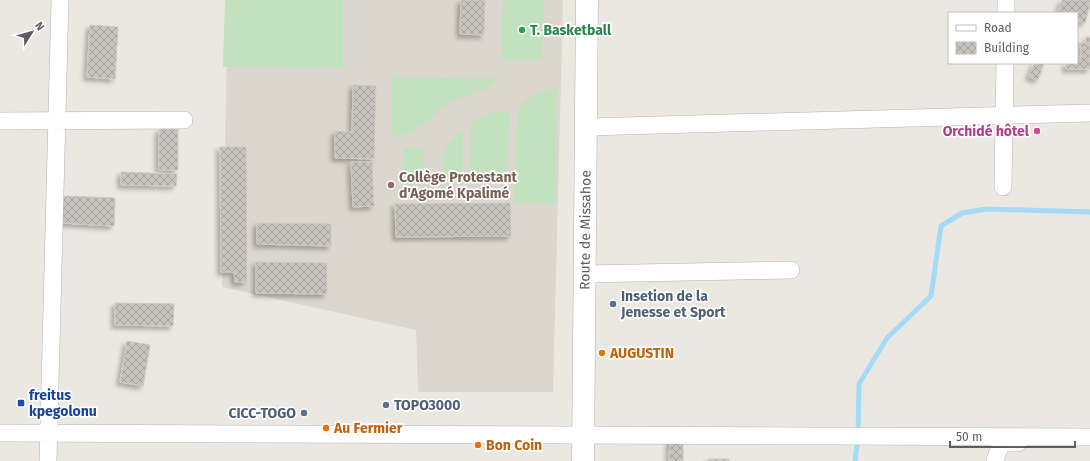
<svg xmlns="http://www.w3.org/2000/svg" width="1090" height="461" viewBox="0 0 1090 461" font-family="'Fira Sans',sans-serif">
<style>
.education{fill:#dbd7cf}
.garden{fill:#c2e1bf}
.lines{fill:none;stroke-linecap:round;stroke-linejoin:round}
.stream{stroke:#a5dbf8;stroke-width:5}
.building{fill:url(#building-cross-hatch);stroke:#cfc9c0;filter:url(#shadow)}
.minor-casing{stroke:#afb2b6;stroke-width:18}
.secondary-casing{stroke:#aeb1b6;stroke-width:23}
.minor{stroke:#fff;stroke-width:17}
.secondary{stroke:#fff;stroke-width:22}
.leisure-dot{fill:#2e9e5b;stroke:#fff;stroke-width:1.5}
.hotel-dot{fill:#d1479c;stroke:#fff;stroke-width:1.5}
.education-dot{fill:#8d6e63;stroke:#fff;stroke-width:1.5}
.service-dot{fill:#5c6f8a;stroke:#fff;stroke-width:1.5}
.food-dot{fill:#e8710a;stroke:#fff;stroke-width:1.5}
.transit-dot{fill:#1a4fb4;stroke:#fff;stroke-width:1.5}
.labels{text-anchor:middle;stroke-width:3.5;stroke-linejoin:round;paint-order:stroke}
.leisure-label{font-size:14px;font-weight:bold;fill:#27864d;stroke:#fff;text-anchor:start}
.hotel-label{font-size:14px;font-weight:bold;fill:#b23c85;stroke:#fff;text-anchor:end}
.education-label{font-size:14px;font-weight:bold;fill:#785e54;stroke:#fff;text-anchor:start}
.street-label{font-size:14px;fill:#5a5d61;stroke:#fff}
.service-label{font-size:14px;font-weight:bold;fill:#4e5e75;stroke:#fff;text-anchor:start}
.food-label{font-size:14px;font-weight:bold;fill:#c56008;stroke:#fff;text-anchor:start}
.transit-label{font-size:14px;font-weight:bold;fill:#164399;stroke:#fff;text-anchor:start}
</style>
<defs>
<pattern id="building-cross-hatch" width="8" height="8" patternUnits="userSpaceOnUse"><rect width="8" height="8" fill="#c7c3be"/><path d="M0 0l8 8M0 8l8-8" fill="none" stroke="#a5a29e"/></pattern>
<filter id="shadow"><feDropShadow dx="-3.5" dy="3.5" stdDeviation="2" flood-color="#0004"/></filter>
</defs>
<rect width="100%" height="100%" fill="#ebe8e1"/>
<!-- education -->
<path class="education" d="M228,0h335l-10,392h-135l-2,-62 -194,-43z"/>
<!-- garden -->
<path class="garden" d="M225,0h118v68l-120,-1z
M503,0h41l-2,61 -41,-2z
M391,77l109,2 -12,9 -33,12 -16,10 -12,11 -16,12 -12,3 -7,-2z
M557,87l-2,117 -42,-2 5,-91c6,-16 24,-19 39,-24z
M510,111l-4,71 -36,2 1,-62 20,-9z
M463,130v48l-20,1 1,-26 5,-11z
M404,148l20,1v35l-21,1z"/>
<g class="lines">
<!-- stream -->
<path class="stream" d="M855,461l3,-24 1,-53 28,-46 44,-42 10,-70 21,-13 25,-4 103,3"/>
</g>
<!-- building -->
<path class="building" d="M461,0h24l-1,35 -24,-1z
M1062,0h28v5l-5,18 -8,-2v-8h-19z
M90,25l28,2 -3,52 -28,-2z
M1086,37h4v32h-24v-6h11v-6h4v-10h-4v-4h9z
M1034,63h10l-6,17 -9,-3z
M353,85l23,1 -2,73 -39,-1v-27l17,1z
M159,129h19v41h-19z
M220,147h26l1,135h-12l-1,-10h-13z
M351,162h21l2,44 -21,1z
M121,172l56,2 -1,12 -55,-1z
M63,196l52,2 -1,28 -52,-3z
M510,203l1,33 -115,1 -1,-33z
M257,223l74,1v22l-74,-2z
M256,262l71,1v31l-71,-1z
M115,303l59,1 -1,22 -58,-1z
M127,341l23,4 -7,41 -23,-4z
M670,438l13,1v22h-14z
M708,459h21v2h-21z"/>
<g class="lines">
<!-- minor casing -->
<g class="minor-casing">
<path id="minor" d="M1006,13v-13
M0,121l184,-1
M587,127l503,-14
M1003,187l2,-124
M585,274l206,-4
M0,433l1090,4
M48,461l12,-461
M995,461l6,-18h17"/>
</g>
<!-- secondary casing -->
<g class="secondary-casing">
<g id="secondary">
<path id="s1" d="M583,461l4,-461"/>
</g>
</g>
<!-- minor -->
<use href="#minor" class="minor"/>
<!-- secondary -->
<use href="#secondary" class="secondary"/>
</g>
<!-- markers -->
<circle class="leisure-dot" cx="522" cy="30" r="4"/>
<circle class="hotel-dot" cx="1037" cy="131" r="4"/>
<circle class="education-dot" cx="391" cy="185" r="4"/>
<g class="service-dot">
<circle cx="613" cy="304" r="4"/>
<circle cx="386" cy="405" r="4"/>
<circle cx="304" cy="413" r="4"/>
</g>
<g class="food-dot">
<circle cx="602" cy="353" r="4"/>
<circle cx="326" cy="428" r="4"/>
<circle cx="478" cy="445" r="4"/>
</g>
<rect class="transit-dot" x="17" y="399" width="8" height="8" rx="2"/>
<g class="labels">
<!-- leisure labels -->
<g class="leisure-label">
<text x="530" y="35">T. Basketball</text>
</g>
<!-- hotel labels -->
<g class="hotel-label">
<text x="1029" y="136">Orchidé hôtel</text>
</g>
<!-- education labels -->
<g class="education-label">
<text x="399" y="182">Collège Protestant<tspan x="399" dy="16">d'Agomé Kpalimé</tspan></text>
</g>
<!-- street labels -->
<g class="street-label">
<text dy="5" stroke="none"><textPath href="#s1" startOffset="231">Route de Missahoe</textPath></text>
</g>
<!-- service labels -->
<g class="service-label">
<text x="621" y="301">Insetion de la<tspan x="621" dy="16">Jenesse et Sport</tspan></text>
<text x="394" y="410">TOPO3000</text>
<text x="296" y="418" text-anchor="end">CICC-TOGO</text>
</g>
<!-- food labels -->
<g class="food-label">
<text x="610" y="358">AUGUSTIN</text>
<text x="334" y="433">Au Fermier</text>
<text x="486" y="450">Bon Coin</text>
</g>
<!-- transit labels -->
<g class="transit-label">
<text x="29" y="400">freitus<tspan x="29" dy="16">kpegolonu</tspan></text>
</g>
</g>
<!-- legend -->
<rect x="948" y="12" width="130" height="52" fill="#ffffff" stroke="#bdbec0"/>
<rect x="956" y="25" width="20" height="6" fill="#ffffff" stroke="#bdbec0"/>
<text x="984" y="32" font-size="12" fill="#5a5d61">Road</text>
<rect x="956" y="42" width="20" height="12" fill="url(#building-cross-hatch)" stroke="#bdbec0"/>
<text x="984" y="52" font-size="12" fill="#5a5d61">Building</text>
<!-- north arrow -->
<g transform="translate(32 32) rotate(53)" stroke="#ffffff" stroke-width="3" paint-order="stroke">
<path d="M0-3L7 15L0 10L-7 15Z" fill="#5a5d61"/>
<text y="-6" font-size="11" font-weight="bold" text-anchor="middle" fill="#5a5d61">N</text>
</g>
<!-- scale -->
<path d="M950 441v6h125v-6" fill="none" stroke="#5a5d61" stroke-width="2"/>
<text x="956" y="441" font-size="12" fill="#5a5d61" stroke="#ffffff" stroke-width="3" paint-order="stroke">50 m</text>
</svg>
